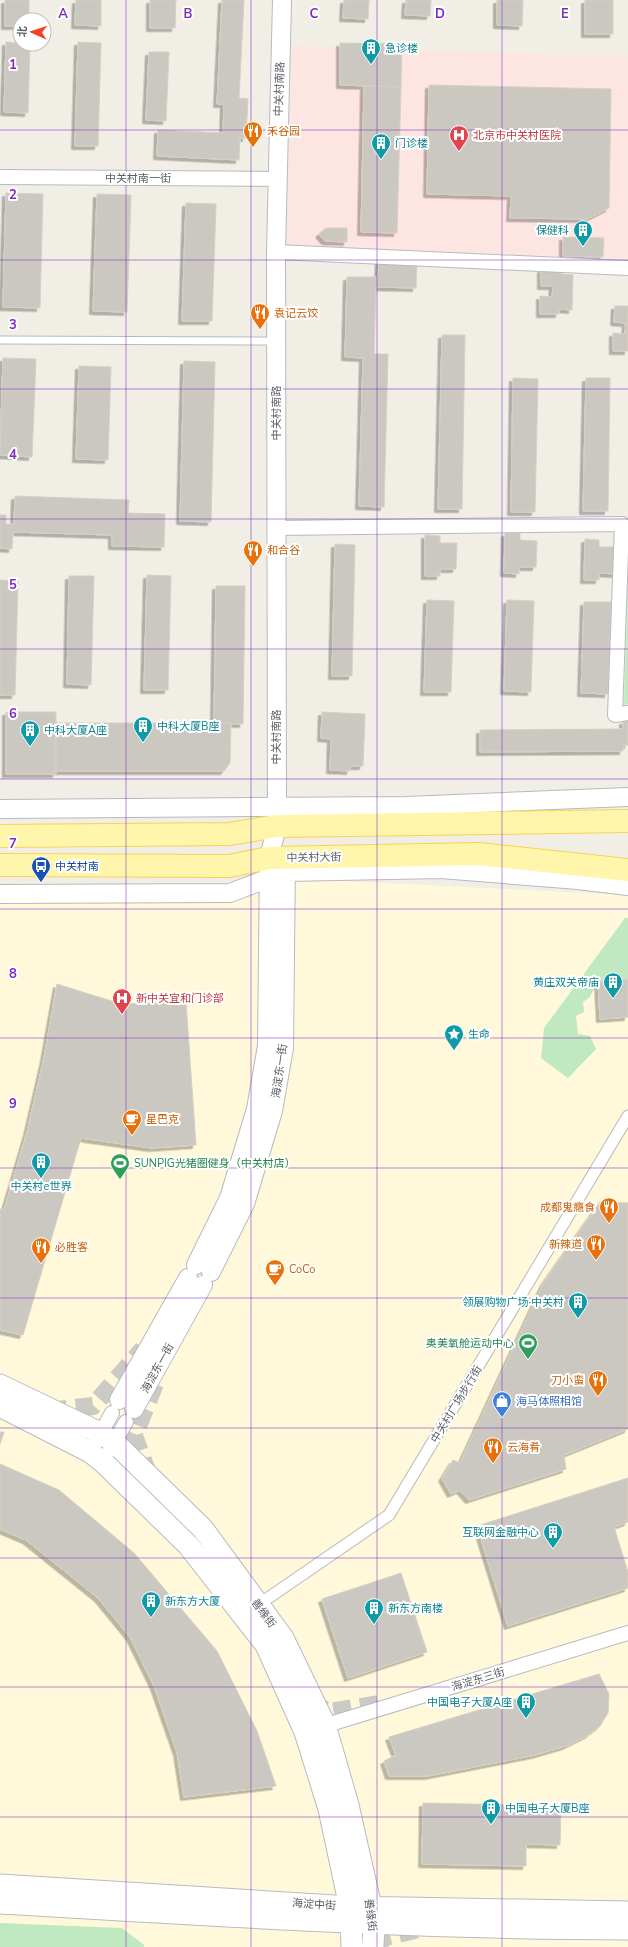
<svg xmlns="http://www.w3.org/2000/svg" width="628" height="1947" viewBox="0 0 628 1947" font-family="'Nunito Sans','Noto Sans SC',sans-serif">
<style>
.commercial{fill:#fff8db}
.medical{fill:#fde5e1}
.green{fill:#c0e9c2}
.building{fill:#cbc8c2;stroke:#d5d0c3;filter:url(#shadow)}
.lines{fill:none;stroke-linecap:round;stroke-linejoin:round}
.tertiary-tunnel{stroke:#cbcac5;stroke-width:18;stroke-dasharray:18 9;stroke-linecap:butt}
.service-casing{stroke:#b7babf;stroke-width:9}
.pedestrian-casing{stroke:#b7babf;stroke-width:13}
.minor-casing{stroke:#b7babf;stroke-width:16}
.tertiary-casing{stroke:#b7babf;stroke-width:20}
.secondary-casing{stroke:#b8bbc1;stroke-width:23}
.primary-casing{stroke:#f9d354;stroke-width:24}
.service{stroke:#fff;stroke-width:7}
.pedestrian{stroke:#fff;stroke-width:11}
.minor{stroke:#fff;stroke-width:14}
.tertiary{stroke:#fff;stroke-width:18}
.secondary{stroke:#fff;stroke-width:21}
.primary{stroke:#fff5ab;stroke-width:22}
.grid{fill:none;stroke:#7b2cbf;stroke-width:1;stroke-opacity:0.55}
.labels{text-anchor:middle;stroke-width:4;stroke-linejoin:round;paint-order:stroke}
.culture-label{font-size:11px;fill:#0d838f;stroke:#fff;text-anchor:start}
.street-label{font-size:11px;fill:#5c6066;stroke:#fff}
.food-label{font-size:11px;fill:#c56008;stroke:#fff;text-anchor:start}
.health-label{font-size:11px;fill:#be3a42;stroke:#fff;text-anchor:start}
.transit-label{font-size:11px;fill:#164399;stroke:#fff;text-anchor:start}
.leisure-label{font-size:11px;fill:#27864d;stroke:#fff;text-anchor:start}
.shop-label{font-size:11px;fill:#366cbe;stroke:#fff;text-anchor:start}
.grid-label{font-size:13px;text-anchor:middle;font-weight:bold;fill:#7b2cbf;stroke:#fff;stroke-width:4;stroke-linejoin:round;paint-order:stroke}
</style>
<defs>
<filter id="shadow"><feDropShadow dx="-3.5" dy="3.5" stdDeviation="0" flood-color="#0004"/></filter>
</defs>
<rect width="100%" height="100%" fill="#f0eee5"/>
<!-- commercial -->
<path class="commercial" d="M286,878l342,17v1052h-628v-1050l230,-4z"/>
<!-- medical -->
<path class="medical" d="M292,46l336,11v201l-342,-10z"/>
<!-- green -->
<path class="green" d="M628,587v117l-4,1z
M625,918h3v61l-30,3 -9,16 -6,4 1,10 -8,4 2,18 12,2 6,13 -28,29 -27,-20 3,-30z
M0,1923l122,5 22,17v2h-144z"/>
<!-- building -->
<path class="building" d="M5,0h24v20h-9v6h-15z
M76,0h25v26l-26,-1z
M150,0h26l-1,28h-25z
M222,0h22l-5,98 9,1 -2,39h-6l-1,22 -82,-4 1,-26 65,3 1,-29h-7z
M344,0h25l-1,19 -25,-1z
M406,0h25l-1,16 -25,-1z
M497,0h26l-1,26 -25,-1z
M585,0h28v34h-28z
M6,42l24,2 -2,69 -24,-1z
M78,42l23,1 -3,103h-23z
M340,43l62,1 -1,43 -61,-2z
M149,52h20l-3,69 -20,-1z
M429,85l182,4 -2,119 -22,11 -77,-1 1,-22 -84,-2z
M364,86l37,1 -4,146 -36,-1z
M6,193l37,1 -3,114 -37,-1z
M97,194l34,1 -4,117 -34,-1z
M186,203l30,1 -4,117h-30z
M326,228h21v14l-22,-1 -6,-7z
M563,237l41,1 -1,19 -40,-1z
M379,259l38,1 -1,28 -40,-1 -2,67h14l-4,153 -25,-1 4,-148 -18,-1 2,-80h31z
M541,269h21l-1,5 12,1 -1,35 -13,-1v5h-19v-18l12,1 1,-11h-12z
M615,306h13v45h-15v-18l12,1 1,-11 -12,-1z
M442,335h23l-3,174h-24z
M3,358l33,1 -4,98 -32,-2z
M184,361l31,1 -4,160 -31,-1z
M79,366l32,1 -3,93 -32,-1z
M513,378l25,1 -3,133h-24z
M586,378h24l-2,133h-25z
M15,496l114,4 -1,13 37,1 -1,33 -52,-1v-11l-99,-3 -1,17 -12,-1v-33h6v9h8z
M505,533h15v7l17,1 -1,26h-17v7l-15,-1z
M425,535l15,1v7h17l-1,26h-16v7h-15z
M585,539l14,1v7h17v27l-17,-1v7h-15z
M335,544l20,1 -3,131h-20z
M147,575l24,1 -3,114h-24z
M69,576h25l-3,109 -24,-1z
M0,580l18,1 -3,114h-15z
M216,586h29l-2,138 -29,-1z
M427,600l27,1 -3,91h-27z
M507,600l27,1 -3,91 -27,-1z
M584,602h27l-3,92 -27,-1z
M6,712h50v62h-50z
M322,712l43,2 -2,52h-13v5l-20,-1 1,-31 -10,-1z
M623,721h5v24h-5v6l-143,1v-22l143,-1z
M55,723h176l-1,40 -6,8h-169z
M628,979v38l-28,2 -2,-37z
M57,984l64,20 65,-2 10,143 -44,3 -71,-10 -58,197 -23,-5v-121l4,1 23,-78 17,-74z
M600,1202l28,1v226l-64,26 2,14 -97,31 -9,-10 -9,4 -9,-16 11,-18 7,3 84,-181z
M0,1432h4l-4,12z
M0,1464l59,26 75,63 83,98 40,80 19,55 -92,11 -7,-45 -23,-66 -24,-49 -32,-39 -72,-58 -26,-11z
M628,1478v44l-14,5 14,45v16l-120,38 -31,-100z
M401,1573l26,79 -79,26 -26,-79z
M599,1674l10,20 -1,19 -8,13 -12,9 -22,11 -31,9 -107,21h-39l-5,-15 12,-6 -7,-18z
M423,1803l138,3 -1,39 -34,-1v22l-104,-2z"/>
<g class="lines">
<!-- tertiary-tunnel -->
<path class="tertiary-tunnel" d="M49,1411l44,-5 50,-57
M95,1449l27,14 47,50
M149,1476l-15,-40 21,-52
M309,1702l20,10 57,-9
M379,1947l3,-9 37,-9"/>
<!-- service casing -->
<g class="service-casing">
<path id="service" d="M0,340l275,1"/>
</g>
<!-- pedestrian casing -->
<g class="pedestrian-casing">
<path id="pedestrian" d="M258,1605l131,-90 239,-399"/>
</g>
<!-- minor casing -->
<g class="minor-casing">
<path id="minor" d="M0,177l277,2
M276,252l352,16
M276,528l346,-4 -7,191 13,-2
M110,1450l16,-28
M90,1452l22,-39
M317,1728l311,-95"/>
</g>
<!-- tertiary casing -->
<g class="tertiary-casing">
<path id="tertiary" d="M0,809l406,-3 222,-9
M0,894l230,-1 55,-21 156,-3 137,11 50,6
M196,1265l33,-67 27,-89 11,-63 2,-188 8,-32 -1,-574 6,-252
M211,1272l34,-68 28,-93 11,-63 2,-188
M119,1400l69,-122
M134,1409l69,-124"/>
</g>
<!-- secondary casing -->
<g class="secondary-casing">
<path id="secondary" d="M0,1385l100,48 14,9 89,87 80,109 42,87 23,80 23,102 3,17 -1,23
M0,1406l90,46 13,10 85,83 78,100 39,87 24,77 21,98 2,40
M0,1885l350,22 278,5
M0,1903c209,12 418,26 628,26"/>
</g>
<!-- primary casing -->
<g class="primary-casing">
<path id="primary" d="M0,836l229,-2 48,-8 351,-5
M0,865l229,1 40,-8 210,-4 149,16"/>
</g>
<!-- service -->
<use href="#service" class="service"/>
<!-- pedestrian -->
<use href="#pedestrian" class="pedestrian"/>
<!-- minor -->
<use href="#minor" class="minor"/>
<!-- tertiary -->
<use href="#tertiary" class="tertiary"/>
<!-- secondary -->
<use href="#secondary" class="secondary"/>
<!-- primary -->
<use href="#primary" class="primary"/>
</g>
<!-- grid -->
<path class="grid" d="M126,0v1947M251,0v1947M377,0v1947M502,0v1947M0,130h628M0,260h628M0,389h628M0,519h628M0,649h628M0,779h628M0,909h628M0,1038h628M0,1168h628M0,1298h628M0,1428h628M0,1558h628M0,1687h628M0,1817h628"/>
<!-- icons -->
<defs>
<g id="building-pin" transform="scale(1)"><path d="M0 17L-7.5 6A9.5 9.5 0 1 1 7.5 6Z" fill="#0f9aa8" stroke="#fff"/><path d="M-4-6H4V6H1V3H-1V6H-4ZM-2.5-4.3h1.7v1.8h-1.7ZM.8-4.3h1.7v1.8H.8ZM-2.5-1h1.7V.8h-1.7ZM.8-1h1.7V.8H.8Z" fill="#fff"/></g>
<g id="restaurant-pin" transform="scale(1)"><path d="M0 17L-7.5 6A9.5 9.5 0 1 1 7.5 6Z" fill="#e8710a" stroke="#fff"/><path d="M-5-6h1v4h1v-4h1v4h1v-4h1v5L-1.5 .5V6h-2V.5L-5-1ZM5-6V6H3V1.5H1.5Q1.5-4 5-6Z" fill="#fff"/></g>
<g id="hospital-pin" transform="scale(1)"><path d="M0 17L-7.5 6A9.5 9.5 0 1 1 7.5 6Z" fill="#e0444e" stroke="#fff"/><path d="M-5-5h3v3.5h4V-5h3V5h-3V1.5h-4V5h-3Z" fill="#fff"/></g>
<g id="bus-pin" transform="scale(1)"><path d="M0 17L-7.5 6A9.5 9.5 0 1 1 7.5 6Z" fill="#1a4fb4" stroke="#fff"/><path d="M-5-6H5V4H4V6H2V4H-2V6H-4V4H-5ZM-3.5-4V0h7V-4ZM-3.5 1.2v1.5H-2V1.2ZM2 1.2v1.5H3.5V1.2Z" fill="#fff"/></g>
<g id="sight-pin" transform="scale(1)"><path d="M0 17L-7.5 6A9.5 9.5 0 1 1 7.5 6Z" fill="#0f9aa8" stroke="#fff"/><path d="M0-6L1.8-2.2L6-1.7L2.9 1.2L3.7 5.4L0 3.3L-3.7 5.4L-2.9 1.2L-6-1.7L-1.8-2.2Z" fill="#fff"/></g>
<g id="cafe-pin" transform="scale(1)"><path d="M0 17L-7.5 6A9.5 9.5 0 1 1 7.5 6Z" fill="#e8710a" stroke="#fff"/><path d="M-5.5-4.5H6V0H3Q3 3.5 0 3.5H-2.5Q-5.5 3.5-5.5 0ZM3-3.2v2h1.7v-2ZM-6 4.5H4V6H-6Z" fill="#fff"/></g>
<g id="stadium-pin" transform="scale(1)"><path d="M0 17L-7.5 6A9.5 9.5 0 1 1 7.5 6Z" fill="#2e9e5b" stroke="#fff"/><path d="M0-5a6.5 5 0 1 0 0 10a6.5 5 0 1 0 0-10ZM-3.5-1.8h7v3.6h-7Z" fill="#fff"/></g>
<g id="shop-pin" transform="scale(1)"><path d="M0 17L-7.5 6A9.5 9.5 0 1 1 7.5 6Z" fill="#3f7fe0" stroke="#fff"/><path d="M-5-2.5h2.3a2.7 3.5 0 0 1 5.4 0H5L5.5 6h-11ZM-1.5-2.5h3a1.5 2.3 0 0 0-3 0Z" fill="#fff"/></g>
</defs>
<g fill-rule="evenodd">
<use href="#building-pin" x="371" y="48"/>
<use href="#restaurant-pin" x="253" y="131"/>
<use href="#hospital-pin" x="459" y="135"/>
<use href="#building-pin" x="381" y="143"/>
<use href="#building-pin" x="583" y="230"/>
<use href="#restaurant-pin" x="260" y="313"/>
<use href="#restaurant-pin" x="253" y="550"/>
<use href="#building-pin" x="143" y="726"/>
<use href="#building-pin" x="30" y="730"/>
<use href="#bus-pin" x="41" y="866"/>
<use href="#building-pin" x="613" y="982"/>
<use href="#hospital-pin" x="122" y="998"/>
<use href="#sight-pin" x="454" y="1034"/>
<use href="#cafe-pin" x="132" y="1119"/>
<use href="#building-pin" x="41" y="1162"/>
<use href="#stadium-pin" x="120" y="1163"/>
<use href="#restaurant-pin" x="609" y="1207"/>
<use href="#restaurant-pin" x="596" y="1244"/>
<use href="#restaurant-pin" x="41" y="1247"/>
<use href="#cafe-pin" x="275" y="1269"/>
<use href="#building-pin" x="578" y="1302"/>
<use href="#stadium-pin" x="528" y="1343"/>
<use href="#restaurant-pin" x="598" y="1380"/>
<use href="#shop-pin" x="502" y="1401"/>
<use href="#restaurant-pin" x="493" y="1447"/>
<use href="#building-pin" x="553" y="1532"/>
<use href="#building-pin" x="151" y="1601"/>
<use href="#building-pin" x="374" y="1608"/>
<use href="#building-pin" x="526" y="1702"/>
<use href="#building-pin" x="491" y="1808"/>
</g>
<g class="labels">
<!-- culture labels -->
<g class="culture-label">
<text x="385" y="52">急诊楼</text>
<text x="395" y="147">门诊楼</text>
<text x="569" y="234" text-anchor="end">保健科</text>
<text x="157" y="730">中科大厦B座</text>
<text x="44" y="734">中科大厦A座</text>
<text x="599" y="986" text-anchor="end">黄庄双关帝庙</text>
<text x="468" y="1038">生命</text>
<text x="41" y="1190" text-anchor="middle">中关村e世界</text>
<text x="564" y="1306" text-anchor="end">领展购物广场·中关村</text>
<text x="539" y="1536" text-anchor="end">互联网金融中心</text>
<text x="165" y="1605">新东方大厦</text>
<text x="388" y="1612">新东方南楼</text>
<text x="512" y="1706" text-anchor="end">中国电子大厦A座</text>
<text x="505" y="1812">中国电子大厦B座</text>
</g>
<!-- street labels -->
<g class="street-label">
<text transform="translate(279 89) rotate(-88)" y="4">中关村南路</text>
<text x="138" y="182">中关村南一街</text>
<text transform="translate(276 413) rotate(-90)" y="4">中关村南路</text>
<text transform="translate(276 737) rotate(-90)" y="4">中关村南路</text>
<text transform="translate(314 857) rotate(-1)" y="4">中关村大街</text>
<text transform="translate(279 1071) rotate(-82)" y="4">海淀东一街</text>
<text transform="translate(157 1368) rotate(-61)" y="4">海淀东一街</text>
<text transform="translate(456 1404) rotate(-59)" y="4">中关村广场步行街</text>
<text transform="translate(264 1613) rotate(53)" y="4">善缘街</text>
<text transform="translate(478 1679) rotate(-17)" y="4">海淀东三街</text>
<text transform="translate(314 1904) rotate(4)" y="4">海淀中街</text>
<text transform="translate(371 1915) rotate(83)" y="4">善缘街</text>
</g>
<!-- food labels -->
<g class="food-label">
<text x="267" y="135">禾谷园</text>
<text x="274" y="317">袁记云饺</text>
<text x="267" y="554">和合谷</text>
<text x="146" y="1123">星巴克</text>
<text x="595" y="1211" text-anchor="end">成都鬼瘾食</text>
<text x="582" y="1248" text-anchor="end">新辣道</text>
<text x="55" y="1251">必胜客</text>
<text x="289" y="1273">CoCo</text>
<text x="584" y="1384" text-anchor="end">刀小蛮</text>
<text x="507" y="1451">云海肴</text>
</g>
<!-- health labels -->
<g class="health-label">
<text x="473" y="139">北京市中关村医院</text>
<text x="136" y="1002">新中关宜和门诊部</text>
</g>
<!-- transit labels -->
<g class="transit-label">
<text x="55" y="870">中关村南</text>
</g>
<!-- leisure labels -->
<g class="leisure-label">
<text x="134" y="1167">SUNPIG光猪圈健身（中关村店）</text>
<text x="514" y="1347" text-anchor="end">奥美氧舱运动中心</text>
</g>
<!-- shop labels -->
<g class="shop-label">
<text x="516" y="1405">海马体照相馆</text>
</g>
</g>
<g class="grid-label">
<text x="63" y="18">A</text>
<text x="188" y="18">B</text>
<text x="314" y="18">C</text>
<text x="440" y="18">D</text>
<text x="565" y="18">E</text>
<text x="13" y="69">1</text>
<text x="13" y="199">2</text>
<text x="13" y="329">3</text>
<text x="13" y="459">4</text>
<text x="13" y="589">5</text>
<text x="13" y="718">6</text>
<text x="13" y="848">7</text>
<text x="13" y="978">8</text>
<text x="13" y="1108">9</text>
</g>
<!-- north arrow -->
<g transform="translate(32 32) rotate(273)"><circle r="19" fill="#ffffff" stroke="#bebfc2"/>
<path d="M0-3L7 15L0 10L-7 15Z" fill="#f34128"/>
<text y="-6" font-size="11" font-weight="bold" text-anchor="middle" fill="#5c6066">北</text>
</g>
</svg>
